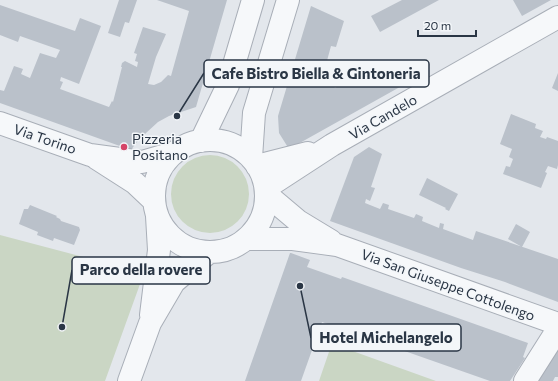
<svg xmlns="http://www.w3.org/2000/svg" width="558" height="381" viewBox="0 0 558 381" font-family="Commissioner,sans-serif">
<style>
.green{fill:#cad6c4}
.building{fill:#bac1ca}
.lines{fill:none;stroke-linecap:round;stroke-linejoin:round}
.minor-casing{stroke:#a8aeb7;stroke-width:24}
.minor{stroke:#f6f8fa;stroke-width:22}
.poi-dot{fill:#d54467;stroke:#f3f6f9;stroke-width:1.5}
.labels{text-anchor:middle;stroke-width:3;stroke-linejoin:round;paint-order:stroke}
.street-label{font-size:14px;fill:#2a3645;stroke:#f3f6f9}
.poi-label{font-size:14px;fill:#2a3645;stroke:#f3f6f9;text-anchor:start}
.leader{fill:none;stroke:#2a3645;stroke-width:1.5}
.callout-dot{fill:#2a3645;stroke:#f3f6f9;stroke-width:1.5}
.callout{fill:#f3f6f9;stroke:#2a3645;stroke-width:1.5}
.callout-label{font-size:15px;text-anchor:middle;font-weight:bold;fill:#2a3645}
</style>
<rect width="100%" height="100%" fill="#e3e7ec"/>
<!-- green -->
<path class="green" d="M171 194a39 39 0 1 1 78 0a39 39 0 1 1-78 0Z
M0,235l144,38 -39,108h-105z
M333,344l103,37h-117l12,-35z"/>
<!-- building -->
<path class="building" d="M119,0h18l-8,23 -4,-1 -5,15 -12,-4z
M157,0h70l-31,107 -27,9 -11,6 -12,11 -10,10 -5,7 -131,-47v-13l4,1 10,-25 9,3 -2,5 9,4 10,-25 16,5 4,-8 -40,-14 -2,6 -18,-7v-30l75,26 5,-13 21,8 -22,58 -18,-7 -1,4 3,1 -3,7 49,18 3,-6 1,1 9,-35h-1l1,-4 3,-2 12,6 1,-5 -3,-1 2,-7 -3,-1 9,-26 23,7 -10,23 -8,27 6,1 7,-3 7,-7 3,1 18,-65z
M402,0h37l-59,32 -9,-16z
M513,0h38l-29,16z
M311,6l33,15 -8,26 -5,-1 -9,33 9,3 4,6 34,-20 10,17 22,-12 6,10 -118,66 -10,-16 -1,-17z
M558,73v18l-6,-3z
M511,114l25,10 -1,4 8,3 -3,6 6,2 1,-2 11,4v24l-1,4 -9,-3 -3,6 2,1 -6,15 -38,-14 3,-8 4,1 3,-8 -4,-2 3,-8 -12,-5z
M369,147l13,7 -11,33 4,1 -5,13 -4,-2 -1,4 15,6 3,-6 6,2 -1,4 26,9 2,-4 7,3 -1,4 17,7 1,-5 4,1 -1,5 30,11 3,-9 82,28v43l-53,-20 -44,-14 -131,-47 24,-64z
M427,178l31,16 -9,17 -4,-2 1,-1 -27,-13z
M30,205l27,11 -1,1 4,2 1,2 18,6 1,3 -6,15 -20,-7 -1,3 -16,-6 1,-3 -19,-8 5,-15h4z
M516,224l14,8 -8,15 -14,-8z
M290,253h1l19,7 -3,7 34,12 1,-2 186,66 -5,14 2,1 -15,23h-20l-168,-59 -21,59h-56z
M558,347v30h-3l-2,4h-20z"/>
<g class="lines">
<!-- minor casing -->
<g class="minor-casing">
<path id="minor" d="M0,123l90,32 52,7 31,-9
M154 196a56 56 0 1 1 112 0a56 56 0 1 1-112 0Z
M201,141l27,-56 25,-85
M96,158l39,25 18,17
M251,158l3,-45 34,-113
M257,166l51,-13
M266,188l66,-43 226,-128
M266,194l32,27 33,20
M247,239h46l44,6 221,79
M151,315l8,-65 -2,-34
M129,381l21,-58 24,-41 34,-29
M525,381l33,-52"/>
</g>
<!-- minor -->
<use href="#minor" class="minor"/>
</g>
<!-- markers -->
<circle class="poi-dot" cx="124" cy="147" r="4"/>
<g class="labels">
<!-- street labels -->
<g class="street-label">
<text transform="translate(383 117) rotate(-30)" y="5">Via Candelo</text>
<text transform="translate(45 139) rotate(19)" y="5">Via Torino</text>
<text transform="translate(448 285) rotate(20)" y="5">Via San Giuseppe Cottolengo</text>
</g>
<!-- poi labels -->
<g class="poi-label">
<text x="132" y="144">Pizzeria<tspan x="132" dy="16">Positano</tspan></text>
</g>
</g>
<!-- callouts -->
<path class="leader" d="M177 116L204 73M62 327L72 270M300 286L311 338"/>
<g class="callout-dot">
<circle cx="177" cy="116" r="4"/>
<circle cx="62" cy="327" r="4"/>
<circle cx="300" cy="286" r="4"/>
</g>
<g class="callout">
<rect x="204" y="60" width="225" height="27" rx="4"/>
<rect x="72" y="257" width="138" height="27" rx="4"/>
<rect x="311" y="324" width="150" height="27" rx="4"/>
</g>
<g class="callout-label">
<text x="316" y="79">Cafe Bistro Biella &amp; Gintoneria</text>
<text x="141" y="275">Parco della rovere</text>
<text x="386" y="343">Hotel Michelangelo</text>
</g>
<!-- scale -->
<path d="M418 30v6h58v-6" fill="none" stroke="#2a3645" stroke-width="2"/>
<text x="424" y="30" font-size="12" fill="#2a3645" stroke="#f3f6f9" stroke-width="3" paint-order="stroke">20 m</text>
</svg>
